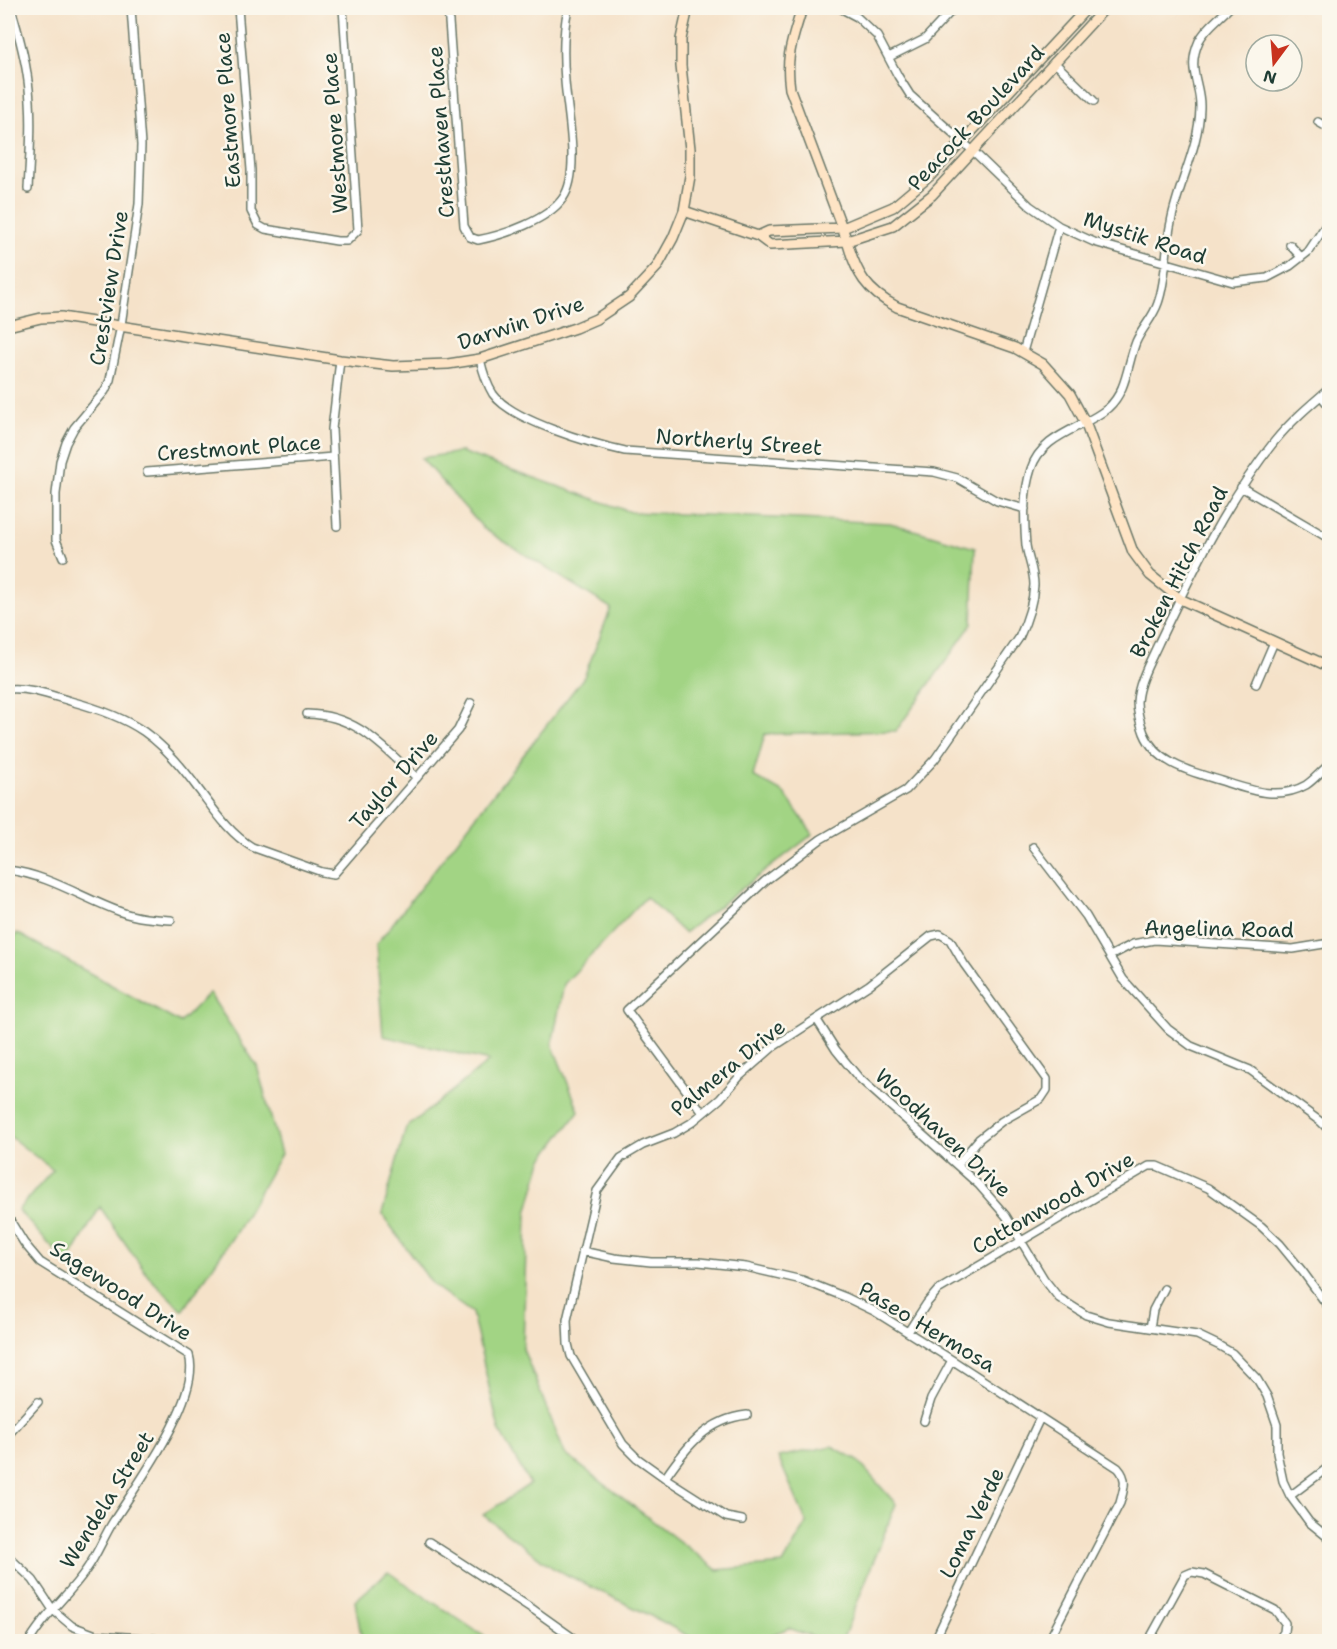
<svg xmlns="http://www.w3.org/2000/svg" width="1337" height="1649" viewBox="0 0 1337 1649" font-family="'Shantell Sans',sans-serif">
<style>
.green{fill:#a2d484;stroke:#60885c;stroke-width:1.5}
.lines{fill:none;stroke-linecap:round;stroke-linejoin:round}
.street-casing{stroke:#6a7768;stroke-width:10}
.secondary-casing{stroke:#6a7768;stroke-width:12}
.street{stroke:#fff;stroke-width:7}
.secondary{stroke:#fee4c5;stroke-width:9}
.labels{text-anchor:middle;stroke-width:5;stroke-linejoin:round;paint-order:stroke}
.street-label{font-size:21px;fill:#1f3d34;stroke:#fbf7ec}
</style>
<rect width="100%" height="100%" fill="#fbf7ec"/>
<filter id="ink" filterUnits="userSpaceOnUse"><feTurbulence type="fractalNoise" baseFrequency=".0167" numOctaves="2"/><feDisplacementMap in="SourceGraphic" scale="12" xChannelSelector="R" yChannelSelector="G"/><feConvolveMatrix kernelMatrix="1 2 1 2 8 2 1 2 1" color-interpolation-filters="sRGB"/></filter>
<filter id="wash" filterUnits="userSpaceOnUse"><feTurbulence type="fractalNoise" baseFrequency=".008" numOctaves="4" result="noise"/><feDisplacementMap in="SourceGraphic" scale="24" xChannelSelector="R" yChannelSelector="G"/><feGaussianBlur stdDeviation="1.35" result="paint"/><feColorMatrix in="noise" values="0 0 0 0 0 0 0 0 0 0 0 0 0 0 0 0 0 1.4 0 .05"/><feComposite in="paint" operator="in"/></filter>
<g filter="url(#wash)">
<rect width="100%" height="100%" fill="#f5e2c9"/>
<!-- green -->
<path class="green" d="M461,452l170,60 259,11 85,25 -3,76 -76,107 -131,3 -12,42 31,17 29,41 -129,99 -38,-36 -82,87 -12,60 27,67 -37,49 -15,53 -4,136 42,105 152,116 66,-6 24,-41 -29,-66 54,-11 25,14 39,44 -54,137h-19l-34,-13 -33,13h-59l-34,-19 -110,-54 -70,-53 47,-31 -31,-54 -27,-117 -39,-28 -51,-71 24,-86 83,-67 -106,-25 -7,-91 208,-268 27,-69 -127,-79 -63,-71z
M17,933l163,90 29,-30 48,73 24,88 -43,75 -55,82 -35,-35 -48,-69 -33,57 -49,-54 35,-40 -45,-35v-188z
M388,1572l103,69h-129l-7,-40z"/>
</g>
<g filter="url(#ink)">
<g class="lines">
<!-- street casing -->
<g class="street-casing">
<path id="street" d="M11,8c7,24 14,48 17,73 5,35 2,72 0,108
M238,8l13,162v41l7,14 7,4 72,12h10l11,-11 -15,-222
M448,8l16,218 6,11 8,3c26,-5 70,-20 85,-42 18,-25 4,-87 2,-117 -2,-24 -2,-50 3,-73
M840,8l17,9 20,19 21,40 12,19 63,56 57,55 29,20 35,16 139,40 34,-4 23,-12 18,-14 22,-33
M889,57l36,-18 29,-31
M1054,62l40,39
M1318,122l12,7
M1290,245l11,12
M1023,352l36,-126
M480,359c3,13 6,24 13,35 19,27 100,50 132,57l309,21 23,6 40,23 28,8
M1330,388c-20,17 -40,34 -56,54 -48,60 -82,131 -115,200 -8,18 -21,40 -22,60 0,9 4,23 7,31 13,32 49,39 78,48 28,9 56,20 84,4 8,-5 16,-15 24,-21
M1321,396l9,11
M147,472l186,-15
M1241,487l89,52
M337,526l-5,-97 8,-69
M63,557l-7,-17v-46l4,-33 6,-18 8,-15 31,-37 5,-11 11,-55 18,-121 2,-59 -10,-137
M1256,684l18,-42
M8,689c21,-2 42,6 62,12 64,17 90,35 129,89 16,21 30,43 53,57l70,25 12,2 124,-144 13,-27
M307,714c50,1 75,32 110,64
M1033,847l53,69 37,63 45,50 23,17 59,24 71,52 9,9
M8,870c41,5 74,28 113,42 16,6 33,7 50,8
M1110,956l23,-12 21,-4 139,9 37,-6
M817,1020l19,30 22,27 121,108 27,31 38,63 15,19 27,17 23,7 88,13 21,10 14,8 25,26 10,17 10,29v28l6,28 7,15 19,26 21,17
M703,1113l-76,-103 138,-129 56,-42 85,-49 29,-31 84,-121c8,-17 14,-34 15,-53 0,-14 -6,-26 -8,-40 -2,-25 -3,-52 5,-76 11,-35 52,-40 77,-61 19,-17 19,-43 28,-66 6,-14 17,-24 22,-39 9,-25 7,-54 13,-81 7,-38 28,-74 29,-114 1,-25 -14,-38 -1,-67 7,-14 20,-22 30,-33
M8,1217l16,26 16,19 149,93c13,42 -53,131 -76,167 -10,16 -16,33 -27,48 -17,25 -42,45 -57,72
M582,1251l32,7 37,4h48l47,5 56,13 43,17 29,14 78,49 166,108c10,11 6,20 2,35l-72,139
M1150,1328l3,-18 11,-21
M908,1332l19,-29 11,-13 211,-124h8l51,22 53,38 19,18 23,28 27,37
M924,1421l7,-22 21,-39
M8,1435l30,-33
M665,1478c21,-31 43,-59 82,-63
M1290,1496l40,-30
M742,1520l-16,-3 -61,-39 -28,-20 -14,-14 -52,-88 -3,-12 -1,-24 30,-129 24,-33 22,-13 31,-12 17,-10 29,-24 20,-23 33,-29 96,-62 62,-49 9,-2 10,6 14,24 83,115v11l-6,9 -39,22 -23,18 -22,26
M429,1542l105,68 45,32
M8,1556l25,24 20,30 19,16 24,9 108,7
M934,1642l106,-224
M1148,1642l37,-67 7,-3 12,2 71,36 10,13 -1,9 -7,10"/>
</g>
<!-- secondary casing -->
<g class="secondary-casing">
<path id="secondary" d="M802,8c-9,31 -17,47 -12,81l57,152c9,32 19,50 50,66l118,41 28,16 27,30 15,28 48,130 17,23 30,24 150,68
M684,211l74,25 12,9 77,-4 46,-15 39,-31 173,-187
M758,236l11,-5 74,-3 50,-21 38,-32 156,-167
M8,326l33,-8 20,-1 279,43 53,6 55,-2 32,-5 95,-31 21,-9 33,-22 28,-30 16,-29 11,-27 6,-35v-27l-9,-83v-27l7,-31"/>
</g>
<!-- street -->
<use href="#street" class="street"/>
<!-- secondary -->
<use href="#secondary" class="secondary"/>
</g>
</g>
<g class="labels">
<!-- street labels -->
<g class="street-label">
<text transform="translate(228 110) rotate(-94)" y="7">Eastmore Place</text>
<text transform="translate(976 118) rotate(-47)" y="7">Peacock Boulevard</text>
<text transform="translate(441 132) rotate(-94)" y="7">Cresthaven Place</text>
<text transform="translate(335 133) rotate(-94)" y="7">Westmore Place</text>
<text transform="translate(1145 238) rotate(18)" y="7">Mystik Road</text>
<text transform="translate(109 288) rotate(-81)" y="7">Crestview Drive</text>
<text transform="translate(521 323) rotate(-18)" y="7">Darwin Drive</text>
<text transform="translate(739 442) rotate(4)" y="7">Northerly Street</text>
<text transform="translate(239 448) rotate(-4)" y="7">Crestmont Place</text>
<text transform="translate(1179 572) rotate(-63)" y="7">Broken Hitch Road</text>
<text transform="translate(394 780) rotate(-49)" y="7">Taylor Drive</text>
<text transform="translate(1219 929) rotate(1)" y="7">Angelina Road</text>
<text transform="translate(728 1068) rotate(-39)" y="7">Palmera Drive</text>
<text transform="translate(943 1133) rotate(43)" y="7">Woodhaven Drive</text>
<text transform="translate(1053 1203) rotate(-30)" y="7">Cottonwood Drive</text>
<text transform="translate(121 1291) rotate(33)" y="7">Sagewood Drive</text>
<text transform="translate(927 1327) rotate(31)" y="7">Paseo Hermosa</text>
<text transform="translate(107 1500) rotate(-58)" y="7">Wendela Street</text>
<text transform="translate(972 1523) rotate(-64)" y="7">Loma Verde</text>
</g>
</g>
<!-- margin -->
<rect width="1337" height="1649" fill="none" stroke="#fbf7ec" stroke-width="30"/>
<!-- north arrow -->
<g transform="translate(1274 63) rotate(196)"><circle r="28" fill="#fbf7ec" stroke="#a3ada2" stroke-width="1.5"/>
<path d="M0-4.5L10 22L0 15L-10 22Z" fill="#c8321e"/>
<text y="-9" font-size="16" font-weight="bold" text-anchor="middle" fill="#1f3d34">N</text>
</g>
</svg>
